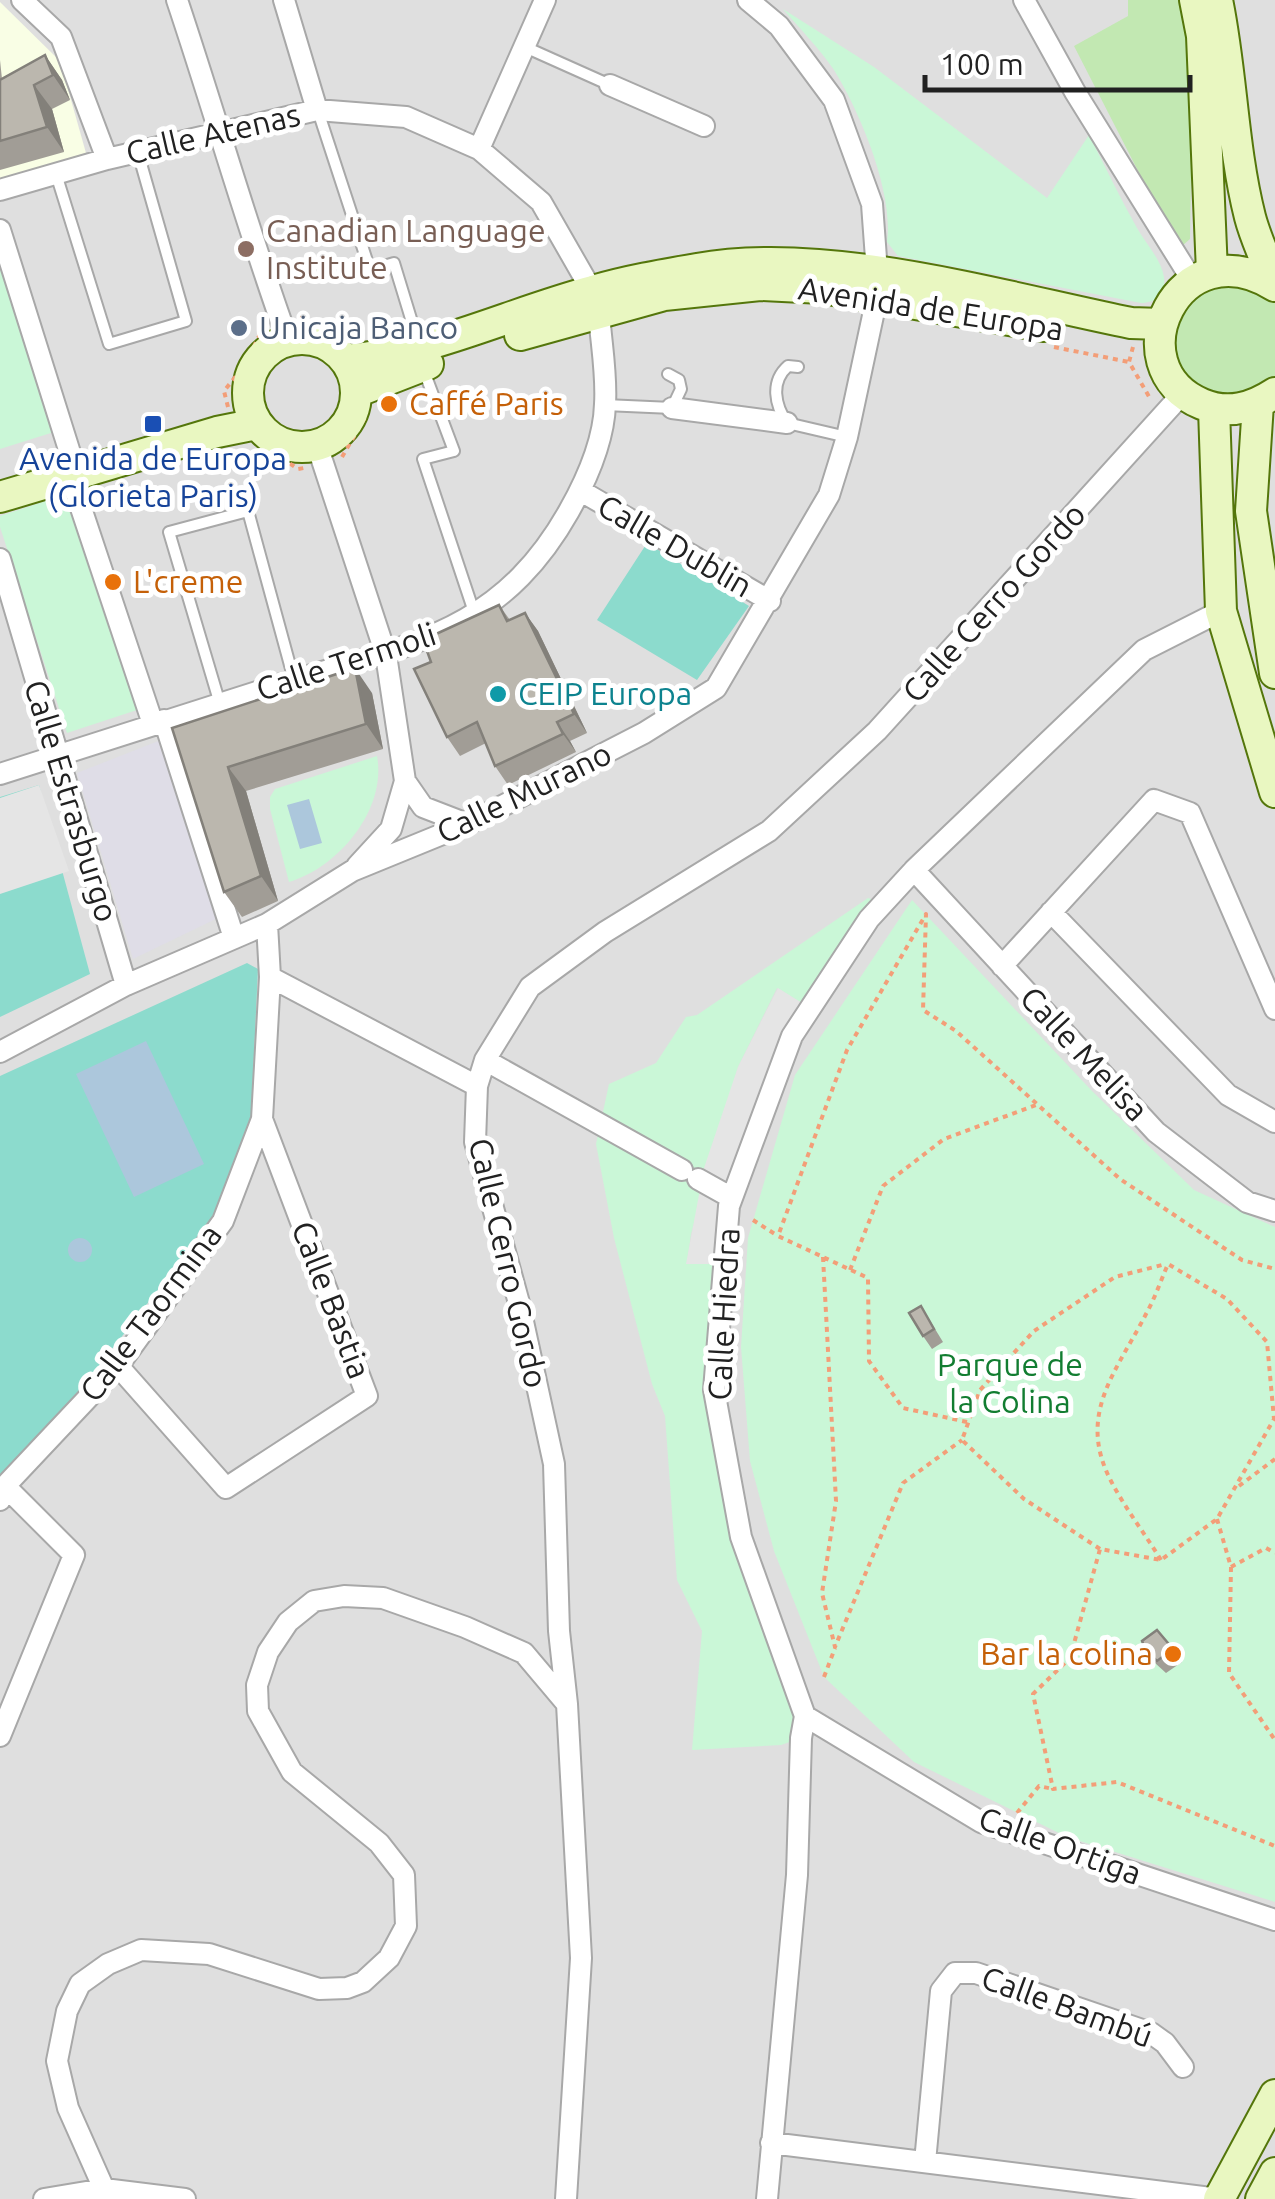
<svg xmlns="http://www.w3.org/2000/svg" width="1275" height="2199" viewBox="0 0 1275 2199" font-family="Ubuntu,sans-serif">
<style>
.residential{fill:#dfdfdf}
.education{fill:#f9fee5}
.grass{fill:#c2e8b2}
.park{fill:#caf7d7}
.pitch{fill:#8cdbcd}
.parking{fill:#e5e5e5}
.plaza{fill:#dfdde7}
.water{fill:#acc7dc}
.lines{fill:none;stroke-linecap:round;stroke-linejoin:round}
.lane-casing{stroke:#a8a8a8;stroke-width:14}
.street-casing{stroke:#a8a8a8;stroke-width:24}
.secondary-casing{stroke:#54760b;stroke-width:34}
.path{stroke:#f39e78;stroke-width:4;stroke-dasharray:5 5;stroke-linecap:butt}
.lane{stroke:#fff;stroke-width:10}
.street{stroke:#fff;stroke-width:20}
.secondary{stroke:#e9f7c1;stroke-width:30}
.wall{fill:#a19d96}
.shaded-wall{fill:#83807a}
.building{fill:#bbb7ae;stroke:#83807a;stroke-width:2.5}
.education-dot{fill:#8d6e63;stroke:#fff;stroke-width:4}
.service-dot{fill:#5c6f8a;stroke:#fff;stroke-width:4}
.food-dot{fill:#e8710a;stroke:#fff;stroke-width:4}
.transit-dot{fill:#1a4fb4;stroke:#fff;stroke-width:4}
.culture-dot{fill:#0f9aa8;stroke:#fff;stroke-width:4}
.labels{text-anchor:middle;stroke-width:10;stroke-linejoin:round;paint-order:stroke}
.street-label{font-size:32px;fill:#212121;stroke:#fff}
.education-label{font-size:32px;fill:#785e54;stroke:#fff;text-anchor:start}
.service-label{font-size:32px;fill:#4e5e75;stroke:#fff;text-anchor:start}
.food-label{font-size:32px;fill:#c56008;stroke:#fff;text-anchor:start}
.transit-label{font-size:32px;fill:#164399;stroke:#fff}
.culture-label{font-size:32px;fill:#0d838f;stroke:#fff;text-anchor:start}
.park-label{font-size:32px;fill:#127d31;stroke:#fff}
</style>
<rect width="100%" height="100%" fill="#f1f0e9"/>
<!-- residential -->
<path class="residential" d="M0,0h1275v2199h-1275z"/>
<!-- education -->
<path class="education" d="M0,2l60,59 26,92 -86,26z"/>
<!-- grass -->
<path class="grass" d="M1128,0h57l8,47 -3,192 -8,7 -7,-3 -101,-197 54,-30z
M1192,280l83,6v107l-61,16 -54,-63z"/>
<!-- park -->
<path class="park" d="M783,9l91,58 173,131 42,-63c16,31 31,63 48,93 9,16 24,31 27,49 2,16 -7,26 -23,26l-243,-47 -11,-14c7,-49 -27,-130 -53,-172 -14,-21 -34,-41 -51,-61z
M0,258l54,174 -54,17z
M70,493l70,216 -73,24 -67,-206v-11z
M377,756c10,53 -38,111 -88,126l-19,-73v-12l5,-8z
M868,898l15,5 -73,105 -33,-20 -39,79 -47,167 -4,30h38l-11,126 27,147 64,179 -4,22 -20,7 -89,5 10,-119 -25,-51 -12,-164 -13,-32 -38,-146 -18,-94 13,-60 47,-21 30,-46 11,-2z
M912,900l180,191 102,99 81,37v675l-208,-65 -153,-75 -90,-85 -50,-126 -24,-90 -9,-114 7,-109 47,-163z"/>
<!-- pitch -->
<path class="pitch" d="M647,543l102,63 -52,74 -100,-60z
M39,785l51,189 -90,43v-220z
M247,963l11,6 -7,150 -35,96 -210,271 -6,14v-424z"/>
<!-- parking -->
<path class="parking" d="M39,785l30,86 -69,23v-96z
M778,988l32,20 -81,198 -4,58h-39l18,-96 34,-101z"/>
<!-- plaza -->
<path class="plaza" d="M166,738l58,177 -91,44 -56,-186z"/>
<!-- water -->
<path class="water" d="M309,799l13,44 -22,6 -13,-44z
M146,1041l58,123 -70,33 -58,-123z
M68 1250a12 12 0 1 1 24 0a12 12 0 1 1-24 0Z"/>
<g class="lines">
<!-- lane casing -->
<g class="lane-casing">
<path id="lane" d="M525,47l85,38
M318,111l52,159 24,-7 25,82
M56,174l53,170 77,-23 -48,-168
M798,367l-10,-1c-18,16 -13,39 -1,57l60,14
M424,371l30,80 -31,8 51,153
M605,405l67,3 9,-19 -2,-9 -11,-6
M220,704l-51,-172 79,-21 46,169"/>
</g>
<!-- street casing -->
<g class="street-casing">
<path id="street" d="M22,0l39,37 46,122
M177,0c38,113 70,228 111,341
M284,0l33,110
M748,0l31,26 55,74 38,104 5,68
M1024,0l51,92 117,188
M610,85l94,41
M479,149l66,-149
M0,190l107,-31 210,-49 89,7 73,32 62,53 51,89
M0,230l71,226
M672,408l115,15
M317,445l69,210 19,126 -14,48 -34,37
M70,475l83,249
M581,491l189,110
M0,559l126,426
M164,720l70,218
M0,774c94,-30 188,-60 282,-90 124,-39 217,-49 287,-173 18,-32 35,-70 36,-107 2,-30 -4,-61 -6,-91
M405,781l18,26 44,17
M914,870l242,262 91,70 28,9
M1051,912l177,183 47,27
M1002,966l152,-166 36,13 85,196
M270,977l207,109
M0,1052l126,-67 141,-61 85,-53 115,-47 177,-91 72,-45 113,-193 18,-58 30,-140
M485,1060l197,110
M698,1179l34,19
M118,1366l108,122 141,-92 -105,-277
M0,1500l5,-14 113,-120 105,-145 39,-102 8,-142 -3,-53
M805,1716l176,106 294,98
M0,1736l74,-181 -69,-69
M771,2143l448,56
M925,2162l16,-171 14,-18h21l175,60 14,10 18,24
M104,2189l-36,-81 -11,-47 10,-50 13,-27 28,-20 33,-14 68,4 110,35 28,-1 16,-6 26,-24 17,-32 -2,-51 -25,-32 -87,-71 -34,-61 -1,-26 11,-33 20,-30 26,-21 30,-5 39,2 82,29 59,26 43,51
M44,2199l60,-10 81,10
M566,2199l15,-241 -14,-254 -8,-73 -5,-167 -35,-161 -44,-161 2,-56 8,-26 45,-73 75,-55 164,-101 108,-100 306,-338
M767,2199l30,-324 4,-137 4,-22 -64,-179 -27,-147 15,-184 63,-170 77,-117 45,-49 230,-220 77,-39"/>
</g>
<!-- secondary casing -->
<g class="secondary-casing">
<path id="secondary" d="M1195,0l7,36 10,236
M1217,0c15,72 15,146 33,217 6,23 17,45 25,66
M1275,286c-97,-61 -162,81 -73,118 26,11 50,4 73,-11
M520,335l144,-40 96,-10 62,3 222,38
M248 393a54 54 0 1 1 108 0a54 54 0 1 1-108 0Z
M345,360c86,-7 165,-47 248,-69 34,-10 69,-16 104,-22 130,-24 305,28 434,54l31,1
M356,392l72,-28
M1258,404l-7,107 24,162
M1214,409l7,202 54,181
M0,497l217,-65 40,-8
M1219,2199l56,-104
M1261,2199l14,-26"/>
</g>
<!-- path -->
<path class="path" d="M299,318l39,21
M1054,347l75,15
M1133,347l-4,15 22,38
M228,407l-4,-16 21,-26 18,-37
M265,447l33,22 6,-1
M342,457l25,-43
M753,1220l25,16
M823,1257l13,244 -14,92 13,54 68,-164 59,-43
M850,1270l33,-84 61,-47 92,-34
M967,1422l-64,-14 -34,-47 -1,-83 -90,-42 69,-186 79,-136 -3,96 33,21 164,148 122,81 33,9
M1239,1486l36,-27
M1217,1519l14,48 35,-19 9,5
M1100,1549l-76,-50 -62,-59 18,-50 54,-59 81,-54 51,-13
M1161,1560c-16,-26 -36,-52 -50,-79 -35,-67 6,-110 35,-167 9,-16 15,-34 22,-50l59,35 40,43 7,77 -57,100 -56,41 -61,-11 -30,109 -37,36 20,95 64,-7 158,64
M1231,1567l-2,106 46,67
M824,1677l11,-29
M1017,1813l22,-27 14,3"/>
<!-- lane -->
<use href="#lane" class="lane"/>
<!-- street -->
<use href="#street" class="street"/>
<!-- secondary -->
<use href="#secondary" class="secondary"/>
</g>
<!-- wall -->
<path class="wall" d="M45,55l17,25 8,20 -18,9 12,43 -64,18v-110l2,19z
M499,605l11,15 15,-7 13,18 49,102 -17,8 6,11 -68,33 -13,-19 -9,-23 -26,13 -13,-19 -16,-75z
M372,693l11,56 -137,42 32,110 -36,16 -18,-25 -52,-164z
M921,1306l22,36 -11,7 -9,-13z
M1173,1649l9,13 -16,11 -11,-10 -9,-12z"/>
<!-- shaded-wall -->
<path class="shaded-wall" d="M45,55l17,25 8,20 -17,-25z
M34,85l18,24 12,43 -17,-25z
M525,613l13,18 49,102 -13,-19z
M355,668l17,25 11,56 -17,-25z
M557,722l13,19 6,11 -13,-18z
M228,767l18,24 32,110 -17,-25z"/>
<!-- building -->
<path class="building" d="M45,55l8,20 -19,10 13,42 -47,14v-61z
M499,605l8,16 18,-8 49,101 -17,8 6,12 -68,32 -18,-44 -30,15 -33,-68 17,-7 -8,-22z
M355,668l11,56 -138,43 33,109 -37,16 -52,-164z
M921,1306l13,23 -11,7 -14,-23z
M1157,1630l16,19 -16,12 -11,-10 -4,-10z"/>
<!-- markers -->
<circle class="education-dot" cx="246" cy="249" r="10"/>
<circle class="service-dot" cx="239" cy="328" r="10"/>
<g class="food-dot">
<circle cx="389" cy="404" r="10"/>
<circle cx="113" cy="582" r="10"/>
<circle cx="1173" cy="1654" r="10"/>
</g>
<rect class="transit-dot" x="143" y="414" width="20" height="20" rx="5"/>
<circle class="culture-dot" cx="498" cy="694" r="10"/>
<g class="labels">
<!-- street labels -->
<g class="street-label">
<text transform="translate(213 134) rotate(-13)" y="11">Calle Atenas</text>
<text transform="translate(931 309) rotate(9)" y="11">Avenida de Europa</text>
<text transform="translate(675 546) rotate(30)" y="11">Calle Dublin</text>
<text transform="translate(994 603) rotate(-48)" y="11">Calle Cerro Gordo</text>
<text transform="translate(346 662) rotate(-18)" y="11">Calle Termoli</text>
<text transform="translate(524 793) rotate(-26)" y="11">Calle Murano</text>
<text transform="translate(71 801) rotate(73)" y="11">Calle Estrasburgo</text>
<text transform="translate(1084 1054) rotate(47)" y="11">Calle Melisa</text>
<text transform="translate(508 1263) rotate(77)" y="11">Calle Cerro Gordo</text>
<text transform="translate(331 1300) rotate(69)" y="11">Calle Bastia</text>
<text transform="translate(151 1313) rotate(-53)" y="11">Calle Taormina</text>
<text transform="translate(724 1314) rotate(-87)" y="11">Calle Hiedra</text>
<text transform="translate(1060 1846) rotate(20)" y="11">Calle Ortiga</text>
<text transform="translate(1067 2007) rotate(20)" y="11">Calle Bambú</text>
</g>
<!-- education labels -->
<g class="education-label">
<text x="266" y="242">Canadian Language<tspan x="266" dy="37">Institute</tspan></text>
</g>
<!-- service labels -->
<g class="service-label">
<text x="259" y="339">Unicaja Banco</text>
</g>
<!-- food labels -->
<g class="food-label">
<text x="409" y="415">Caffé Paris</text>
<text x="133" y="593">L'creme</text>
<text x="1153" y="1665" text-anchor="end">Bar la colina</text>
</g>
<!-- transit labels -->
<g class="transit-label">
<text x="153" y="470">Avenida de Europa<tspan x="153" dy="37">(Glorieta Paris)</tspan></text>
</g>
<!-- culture labels -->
<g class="culture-label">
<text x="518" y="705">CEIP Europa</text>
</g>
<!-- park labels -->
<g class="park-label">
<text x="1010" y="1376">Parque de<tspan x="1010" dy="37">la Colina</tspan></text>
</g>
</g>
<!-- scale -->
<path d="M925 75v15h265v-15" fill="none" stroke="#212121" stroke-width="5"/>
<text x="940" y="75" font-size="30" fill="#212121" stroke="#ffffff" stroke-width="8" paint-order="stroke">100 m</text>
</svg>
